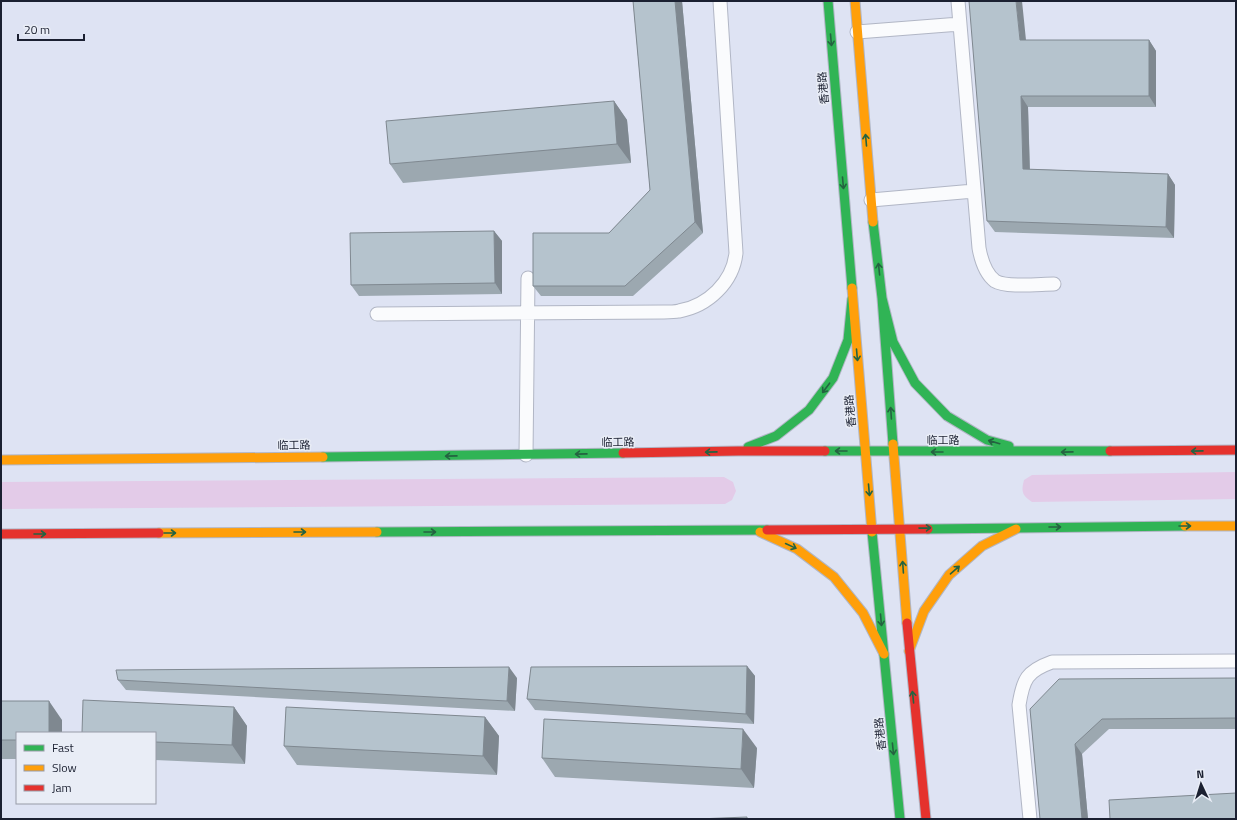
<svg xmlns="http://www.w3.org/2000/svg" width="1237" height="820" viewBox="0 0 1237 820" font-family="'Titillium Web','Noto Sans SC',sans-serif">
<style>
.green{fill:#e3cbe8}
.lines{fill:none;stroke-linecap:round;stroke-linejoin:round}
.lane-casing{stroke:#b1b6c5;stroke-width:15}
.fast-casing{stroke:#b1b6c5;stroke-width:11}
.slow-casing{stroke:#b1b6c5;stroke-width:11}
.jam-casing{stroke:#b1b6c5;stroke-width:11}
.lane{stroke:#fafbfd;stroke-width:13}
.fast{stroke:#30b455;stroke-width:9}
.slow{stroke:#ff9f0a;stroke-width:9}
.jam{stroke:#e5322d;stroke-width:9}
.wall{fill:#9ca8b0}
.shaded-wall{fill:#7f8890}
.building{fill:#b5c3cd;stroke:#7f8890}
.oneway{stroke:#246341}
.labels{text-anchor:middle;stroke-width:3;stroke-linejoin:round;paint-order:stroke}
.street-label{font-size:11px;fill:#1b2031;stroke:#e9edf6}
</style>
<rect width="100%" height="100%" fill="#dee3f3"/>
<!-- green -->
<path class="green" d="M1236,472v27l-204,3c-10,-7 -11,-10 -8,-22l8,-5z
M724,477l9,5 3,9 -4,9 -7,4 -724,5v-27z"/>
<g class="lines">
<!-- lane casing -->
<g class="lane-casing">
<path id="lane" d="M958,1l21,247c2,11 7,26 16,33 11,7 45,3 59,3
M857,32l103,-8
M871,200l103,-9
M377,314l287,-2c5,0 10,0 15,-1 29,-5 54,-29 57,-58l-16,-252
M526,455l2,-177
M1030,819l-11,-114c4,-26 8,-34 33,-43l184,-1"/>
</g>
<!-- fast casing -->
<g class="fast-casing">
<path id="fast" d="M828,1l24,287
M873,222l9,76 11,146
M882,298l11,44 22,41 32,33 40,24 22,6
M748,447l28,-11 33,-26 24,-32 15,-38 4,-41
M825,451h285
M323,457l300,-4
M928,529l257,-3
M377,532l390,-2
M872,532l28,287"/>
</g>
<!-- slow casing -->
<g class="slow-casing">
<path id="slow" d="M855,1l18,221
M852,288l20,244
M893,444l14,179
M1,460l322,-3
M1185,526h51
M760,532l37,17 37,28 29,36 21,41
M159,533l218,-1
M909,651l15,-40 25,-36 33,-29 34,-17"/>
</g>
<!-- jam casing -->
<g class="jam-casing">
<path id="jam" d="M1110,451l126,-1
M623,453l115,-2h87
M767,530l161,-1
M1,534l158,-1
M907,623l19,196"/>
</g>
<!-- lane -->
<use href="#lane" class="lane"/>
<!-- fast -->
<use href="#fast" class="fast"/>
<!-- slow -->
<use href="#slow" class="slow"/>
<!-- jam -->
<use href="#jam" class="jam"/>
</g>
<!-- wall -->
<path class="wall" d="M633,1h49l21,232 -70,63h-92l-8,-10 76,-53 41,-43z
M1026,40h123l7,11v56h-128l2,62 138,5 7,11 -1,53 -179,-6 -8,-11z
M614,101l13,19 4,43 -228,20 -13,-19z
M494,231l8,10v53l-143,2 -8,-11z
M747,666l8,10 -1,48 -219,-14 -8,-11z
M517,678l-2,33 -389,-21 -8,-10z
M1236,678v51h-127l-27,25 6,65h-48l-10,-110z
M1,701l61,19 -45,13v26h-16z
M234,707l13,19 -2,38 -90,-4v-27z
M485,717l14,19 -2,39 -200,-10 -13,-19z
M757,748l-3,40 -199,-11 -13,-19z"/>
<!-- shaded-wall -->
<path class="shaded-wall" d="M675,1h7l21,232 -8,-11z
M1016,1h6l5,49 -7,-10z
M1149,40l7,11v56l-7,-11z
M1021,96l7,11 2,73 -7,-11z
M614,101l13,19 4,43 -14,-19z
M1168,174l7,11 -1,53 -8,-11z
M494,231l8,10v53l-7,-11z
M747,666l8,10 -1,48 -8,-10z
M509,667l8,11 -2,33 -8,-10z
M49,701l13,19v13h-13z
M234,707l13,19 -2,38 -13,-19z
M485,717l14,19 -2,39 -14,-19z
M743,729l14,19 -3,40 -13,-19z
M1075,744l7,10 6,65h-6z"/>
<!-- building -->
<path class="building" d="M633,1h42l20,221 -70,64h-92v-53h76l41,-43z
M969,1h47l4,39h129v56h-128l2,73 145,5 -2,53 -179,-6z
M614,101l3,43 -227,20 -4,-43z
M494,231l1,52 -144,2 -1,-52z
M747,666l-1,48 -219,-15 4,-32z
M509,667l-2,34 -389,-21 -2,-10z
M1236,678v40l-134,1 -27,25 7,75h-42l-10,-110 29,-30z
M83,700l151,7 -2,38 -77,-3v-9h-73z
M1,701h48v32h-32v7h-16z
M286,707l199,10 -2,39 -199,-10z
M544,719l199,10 -2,40 -199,-11z
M1236,793v26h-126l-1,-19z
M747,817v2h-50z"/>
<!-- one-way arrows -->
<defs><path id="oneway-shaft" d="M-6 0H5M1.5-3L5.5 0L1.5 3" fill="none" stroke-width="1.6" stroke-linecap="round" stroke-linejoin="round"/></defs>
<g class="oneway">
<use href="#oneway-shaft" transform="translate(831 40) rotate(85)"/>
<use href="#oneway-shaft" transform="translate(866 140) rotate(-95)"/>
<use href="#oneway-shaft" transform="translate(843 183) rotate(85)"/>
<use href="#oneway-shaft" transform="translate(879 269) rotate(-96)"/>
<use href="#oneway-shaft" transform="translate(857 355) rotate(85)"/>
<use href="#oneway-shaft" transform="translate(826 388) rotate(127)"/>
<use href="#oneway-shaft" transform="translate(891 413) rotate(-94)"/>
<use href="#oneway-shaft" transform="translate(994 442) rotate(-164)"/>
<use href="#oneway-shaft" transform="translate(841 451) rotate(-180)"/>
<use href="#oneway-shaft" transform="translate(1197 451) rotate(179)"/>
<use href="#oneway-shaft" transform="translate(711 452) rotate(179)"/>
<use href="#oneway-shaft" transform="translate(937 452) rotate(-180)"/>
<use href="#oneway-shaft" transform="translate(1067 452) rotate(179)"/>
<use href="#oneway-shaft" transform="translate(581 454) rotate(179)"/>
<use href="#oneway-shaft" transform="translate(451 456) rotate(179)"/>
<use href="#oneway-shaft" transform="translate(869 490) rotate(85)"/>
<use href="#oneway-shaft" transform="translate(1185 526)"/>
<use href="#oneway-shaft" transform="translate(1055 527)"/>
<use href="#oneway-shaft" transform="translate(925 528) rotate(-1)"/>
<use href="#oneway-shaft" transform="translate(300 532)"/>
<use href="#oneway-shaft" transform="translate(430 532)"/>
<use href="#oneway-shaft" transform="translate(170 533)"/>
<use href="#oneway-shaft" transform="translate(40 534)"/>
<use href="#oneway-shaft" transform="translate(791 546) rotate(25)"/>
<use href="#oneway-shaft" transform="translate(903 567) rotate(-94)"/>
<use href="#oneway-shaft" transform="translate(955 570) rotate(-41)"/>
<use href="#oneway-shaft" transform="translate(881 620) rotate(85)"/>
<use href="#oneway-shaft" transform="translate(913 697) rotate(-96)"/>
<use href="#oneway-shaft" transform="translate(893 749) rotate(84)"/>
</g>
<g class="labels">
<!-- street labels -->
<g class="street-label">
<text transform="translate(823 88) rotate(-95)" y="4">香港路</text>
<text transform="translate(850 411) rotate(-95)" y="4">香港路</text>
<text x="943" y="444">临工路</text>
<text transform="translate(618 442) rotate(-1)" y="4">临工路</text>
<text transform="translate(294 445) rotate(-1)" y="4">临工路</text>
<text transform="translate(880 734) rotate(-96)" y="4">香港路</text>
</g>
</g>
<!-- border -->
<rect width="1237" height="820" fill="none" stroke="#1b2031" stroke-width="4"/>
<!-- legend -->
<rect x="16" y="732" width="140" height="72" fill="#e9edf6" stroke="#979ba7"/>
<rect x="24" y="745" width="20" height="6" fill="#30b455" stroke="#979ba7"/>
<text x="52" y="752" font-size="12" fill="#1b2031">Fast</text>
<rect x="24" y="765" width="20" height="6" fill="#ff9f0a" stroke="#979ba7"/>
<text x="52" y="772" font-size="12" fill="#1b2031">Slow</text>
<rect x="24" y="785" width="20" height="6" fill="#e5322d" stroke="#979ba7"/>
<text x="52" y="792" font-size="12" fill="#1b2031">Jam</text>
<!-- north arrow -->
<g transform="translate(1201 784) rotate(356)" stroke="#e9edf6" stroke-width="3" paint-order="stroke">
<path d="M0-3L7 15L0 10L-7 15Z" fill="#1b2031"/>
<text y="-6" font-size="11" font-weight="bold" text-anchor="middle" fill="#1b2031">N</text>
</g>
<!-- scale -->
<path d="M18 34v6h66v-6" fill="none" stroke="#1b2031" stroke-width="2"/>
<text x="24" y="34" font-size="12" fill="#1b2031" stroke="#e9edf6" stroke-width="3" paint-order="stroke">20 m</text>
</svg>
